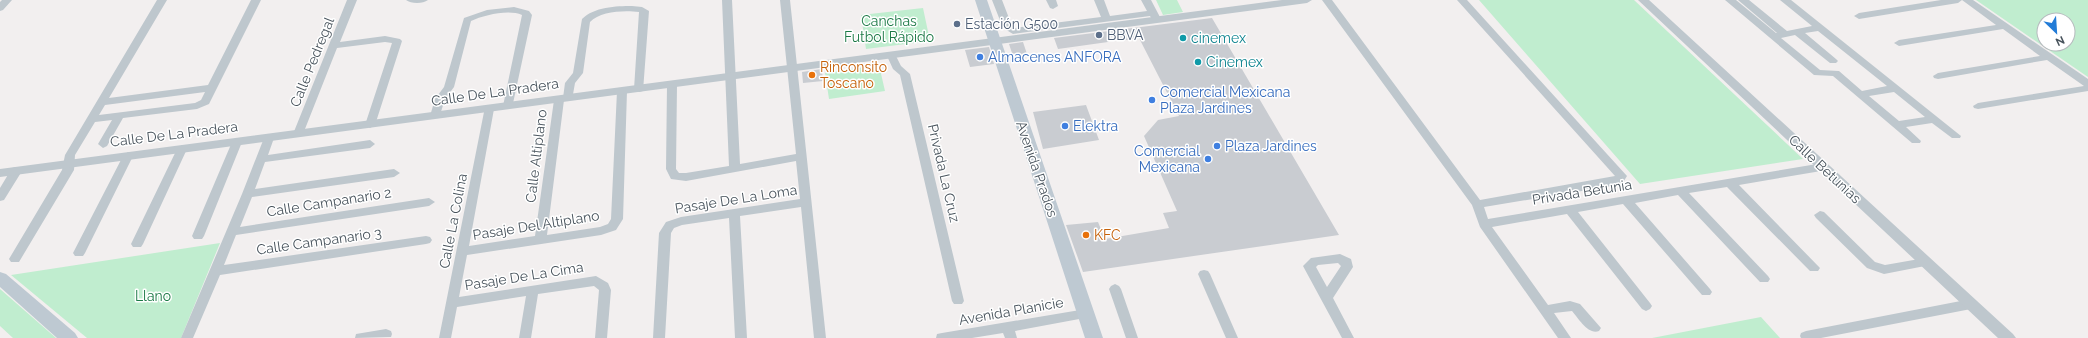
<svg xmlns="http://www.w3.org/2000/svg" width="2088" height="338" viewBox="0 0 2088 338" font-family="Raleway,sans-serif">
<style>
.green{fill:#c0edcf;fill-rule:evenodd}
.building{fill:#c9ccd1}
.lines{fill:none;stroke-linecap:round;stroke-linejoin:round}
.minor{fill:#bec7cd;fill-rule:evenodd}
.tertiary{fill:#bec7cd;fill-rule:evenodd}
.secondary{fill:#bec9d2;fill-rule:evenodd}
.service-dot{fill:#5c6f8a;stroke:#fff;stroke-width:1.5}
.culture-dot{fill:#0f9aa8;stroke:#fff;stroke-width:1.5}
.shop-dot{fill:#3f7fe0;stroke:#fff;stroke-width:1.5}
.food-dot{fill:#e8710a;stroke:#fff;stroke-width:1.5}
.labels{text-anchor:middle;stroke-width:3;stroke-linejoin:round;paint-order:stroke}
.park-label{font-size:14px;fill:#1c7946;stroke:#fff}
.service-label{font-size:14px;fill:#4e5e75;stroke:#fff;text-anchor:start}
.culture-label{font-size:14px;fill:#0d838f;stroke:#fff;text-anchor:start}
.shop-label{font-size:14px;fill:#366cbe;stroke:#fff;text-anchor:start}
.street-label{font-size:14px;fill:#48535c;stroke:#fff}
.food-label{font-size:14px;fill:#c56008;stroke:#fff;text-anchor:start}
</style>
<rect width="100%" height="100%" fill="#f2efef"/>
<!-- green -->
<path class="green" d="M1156,0h21l6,12 -20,3z
M1479,0h155l169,159 -163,25z
M1976,0h112v77zM2044,20h24v24h-24z
M923,8l7,33 -64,8 -5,-34z
M879,65l6,26 -56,8 -4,-26z
M220,243l-39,95h-94l-76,-63z
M0,289l56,49h-43l-13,-12z
M1761,317l19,21h-128z"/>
<!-- building -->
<path class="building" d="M1212,18l127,217 -256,37 -17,-47 32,-3 7,17 64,-11 -6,-15 14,-2 -33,-75 14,-16 21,-4 -40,-78 -19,3 -4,-9 -8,10 -50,7 -4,-11z
M1023,42l4,12 -14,2 -4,-12z
M989,47l5,17 -24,3 -5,-17z
M822,69l1,12 -20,2 -1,-11z
M1086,105l13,35 -56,9 -10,-37z"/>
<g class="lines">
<!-- minor -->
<path class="minor" d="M2,0h10l-9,10 -3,1v-9z
M157,0h10l-58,98 99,-13 43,-85h10l-52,104 -12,5 -74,9 -16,28 -4,2 -5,-4 14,-24 -17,2 -20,33 -1,15 -55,92h-8l-2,-3 53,-89 3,-15zM205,92l-4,8 -6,3 -96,12 6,-10z
M347,0h10l-17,42 45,-6 15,3 2,2 -27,84 -5,3 -5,-3 27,-82 -7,-1 -48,6 -34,86 -1,2h-8l-1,-2z
M406,0h22c-5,4 -17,4 -22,0z
M722,0h10l8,164 56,-10 -16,-154h10l36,338h-12l-13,-131 -61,9 7,122h-12l-6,-120 -47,7 -8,3 -3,5 -6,105h-12l6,-105 7,-11 15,-5 119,-18 -4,-38 -110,20 -15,-2 -5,-10 1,-84 5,-3 5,3 -1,84 3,4h7l43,-7z
M992,0h10l10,26 3,2 86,-11 -7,-17h10l6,16 37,-5 -6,-11h10l10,19 -5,3 -3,-1 -3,-5 -137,18 -10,-6z
M1046,0h10l2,6 -5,3 -3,-1z
M1322,0h10l148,200 135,-24 -158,-176h10l160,176 -5,8 -4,1 -134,22 4,12 335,-56 4,1 1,3 -1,3 -88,15 81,83 -2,3h-8l-83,-84 -38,6 79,83 2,3 -2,3h-8l-82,-87 -43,8 75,86 2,3 -2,3h-8l-79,-91 -45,8 72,91 2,3 -2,3 -4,2 -4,-2 -75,-95 -75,13 56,78 22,-4 10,3 21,24 -2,3c-11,4 -20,-12 -27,-20l-18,2 17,25h-13l-78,-111 -8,-22z
M1725,0h11l40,33h1l-39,-33h11l38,31 25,-5 -32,-26h11l170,136 -1,2h-8l-20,-15 -26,4 15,14 -1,2h-8l-79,-67 -19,-1zM1818,31l69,55 -25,5 -23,-20 -19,-1 -39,-32 14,-3 35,28h6l2,-2 -2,-2 -31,-26zM1894,92l31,25 -26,4 -30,-25z
M1941,0h32l115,79v12l-110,18 -4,-1 -1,-2 5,-3 106,-17 -37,-26 -109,19 -4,-1 -1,-2 5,-3 102,-17 -37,-27 -104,17 -5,-3 5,-3 97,-15 -34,-25 -4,3 -99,16 -5,-3 5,-3z
M632,6l10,1 7,4 -6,80 -4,1 -5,-3 5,-77c-14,-2 -39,-1 -49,10l-7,51 -8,10 -3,17h-8l-1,-2 2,-15 8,-10 9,-54c12,-12 34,-13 50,-13z
M514,7l15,4 3,4 -20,93h-8l-1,-2 19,-91c-13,-6 -38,0 -51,6l-17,66 -9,12 -6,19h-8l-1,-2 5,-17 9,-12 20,-69 23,-8z
M892,53l3,1 6,12 9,8 54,227 -2,3h-8l-2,-3 -52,-226 -7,-6 -6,-13z
M622,88l5,3 -4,128 -7,11 -15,5 -134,20 -8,42 137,-21 12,7 3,7 -4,48h-12l4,-48 -5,-4 -56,8 -7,44h-12l7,-42 -69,11 -6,31h-12l46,-231 4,-1 5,3 -25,137 66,-10 19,-136 5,-3 5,3 -17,135 53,-8 8,-3 3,-5 6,-128z
M269,135l5,3 -6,17 102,-15 5,4 -5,4 -105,14 -10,27 139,-20 6,4 -6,4 -142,20 -12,30 189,-29 6,4 -6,4 -193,29 -12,30 202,-29 4,1 2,3 -2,3 -4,1 -206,31 -27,63h-12l61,-144 22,-56z
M237,139l5,3 -38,94 -2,3h-8l-2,-3 40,-94z
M182,145l5,4 -44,95 -2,3h-8l-2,-3 46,-95z
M128,152l5,4 -48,97 -2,3h-8l-2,-3 50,-97z
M16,167l6,4 -18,29 -4,1v-13l12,-20z
M1820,211l4,1 51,50 10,3 40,-7 4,1 2,3 -2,3 -4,1 -41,8 -17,-6 -51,-50 -2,-3z
M1340,254l11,5 2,8 -20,31 21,40h-12l-39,-72 8,-8zM1338,263l3,3 -14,21 -11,-20 2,-2z
M1204,270l4,1 2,3 28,64h-12l-28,-64 2,-3z
M1115,284l4,2 2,3 17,49h-12l-17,-49 2,-3z
M1971,299l4,2 2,3 -2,3 -4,2 -150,29h-20l-1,-2 1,-3 5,-2z
M1086,309l4,2 2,3 -2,3 -75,14 2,7h-12l-2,-5 -31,5h-36l1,-4 5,-1z
M386,329l5,2 1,3 -1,3 -36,1 1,-4z"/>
<!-- tertiary -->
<path class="tertiary" d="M1282,0h30l-5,3 -1307,174v-8z
M1638,0h11l364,334 3,4h-18z"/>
<!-- secondary -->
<path class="secondary" d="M975,0h12l116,338h-18z
M0,272l6,2 69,59 3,5h-21l-57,-51z"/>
</g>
<!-- markers -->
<g class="service-dot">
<circle cx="957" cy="24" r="4"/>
<circle cx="1099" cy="35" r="4"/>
</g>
<g class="culture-dot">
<circle cx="1183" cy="38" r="4"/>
<circle cx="1198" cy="62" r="4"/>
</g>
<g class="shop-dot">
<circle cx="980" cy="57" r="4"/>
<circle cx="1152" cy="100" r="4"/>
<circle cx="1065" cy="126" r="4"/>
<circle cx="1217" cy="146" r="4"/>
<circle cx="1208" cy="159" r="4"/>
</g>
<g class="food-dot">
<circle cx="812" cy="75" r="4"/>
<circle cx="1086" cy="235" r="4"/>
</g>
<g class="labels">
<!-- park labels -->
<g class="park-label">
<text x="889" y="26">Canchas<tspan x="889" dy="16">Futbol Rápido</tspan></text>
<text x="153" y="301">Llano</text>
</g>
<!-- service labels -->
<g class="service-label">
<text x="965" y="29">Estación G500</text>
<text x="1107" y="40">BBVA</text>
</g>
<!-- culture labels -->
<g class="culture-label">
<text x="1191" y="43">cinemex</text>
<text x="1206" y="67">Cinemex</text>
</g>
<!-- shop labels -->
<g class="shop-label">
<text x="988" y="62">Almacenes ANFORA</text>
<text x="1160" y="97">Comercial Mexicana<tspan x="1160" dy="16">Plaza Jardines</tspan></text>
<text x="1073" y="131">Elektra</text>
<text x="1225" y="151">Plaza Jardines</text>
<text x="1200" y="156" text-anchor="end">Comercial<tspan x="1200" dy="16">Mexicana</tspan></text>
</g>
<!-- street labels -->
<g class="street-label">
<text transform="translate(312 62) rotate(-68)" y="5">Calle Pedregal</text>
<text transform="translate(495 92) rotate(-8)" y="5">Calle De La Pradera</text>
<text transform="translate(174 134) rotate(-7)" y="5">Calle De La Pradera</text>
<text transform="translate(536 156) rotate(-83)" y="5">Calle Altiplano</text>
<text transform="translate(1037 169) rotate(71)" y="5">Avenida Prados</text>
<text transform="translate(1825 169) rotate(43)" y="5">Calle Betunias</text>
<text transform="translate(944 173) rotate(77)" y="5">Privada La Cruz</text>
<text transform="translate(1582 192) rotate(-9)" y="5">Privada Betunia</text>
<text transform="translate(736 199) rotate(-9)" y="5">Pasaje De La Loma</text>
<text transform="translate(329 202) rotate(-9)" y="5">Calle Campanario 2</text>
<text transform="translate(453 221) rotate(-79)" y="5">Calle La Colina</text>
<text transform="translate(536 225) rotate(-9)" y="5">Pasaje Del Altiplano</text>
<text transform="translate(319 241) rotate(-8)" y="5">Calle Campanario 3</text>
<text transform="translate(524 276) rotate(-9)" y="5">Pasaje De La Cima</text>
<text transform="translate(1011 311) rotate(-10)" y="5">Avenida Planicie</text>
</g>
<!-- food labels -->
<g class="food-label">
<text x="820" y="72">Rinconsito<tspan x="820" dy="16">Toscano</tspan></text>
<text x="1094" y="240">KFC</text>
</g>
</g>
<!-- north arrow -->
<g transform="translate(2056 32) rotate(155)"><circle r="19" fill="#ffffff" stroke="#b6babe"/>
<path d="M0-3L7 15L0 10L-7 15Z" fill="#237cd7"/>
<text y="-6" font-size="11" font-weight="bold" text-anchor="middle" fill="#48535c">N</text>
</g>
</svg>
